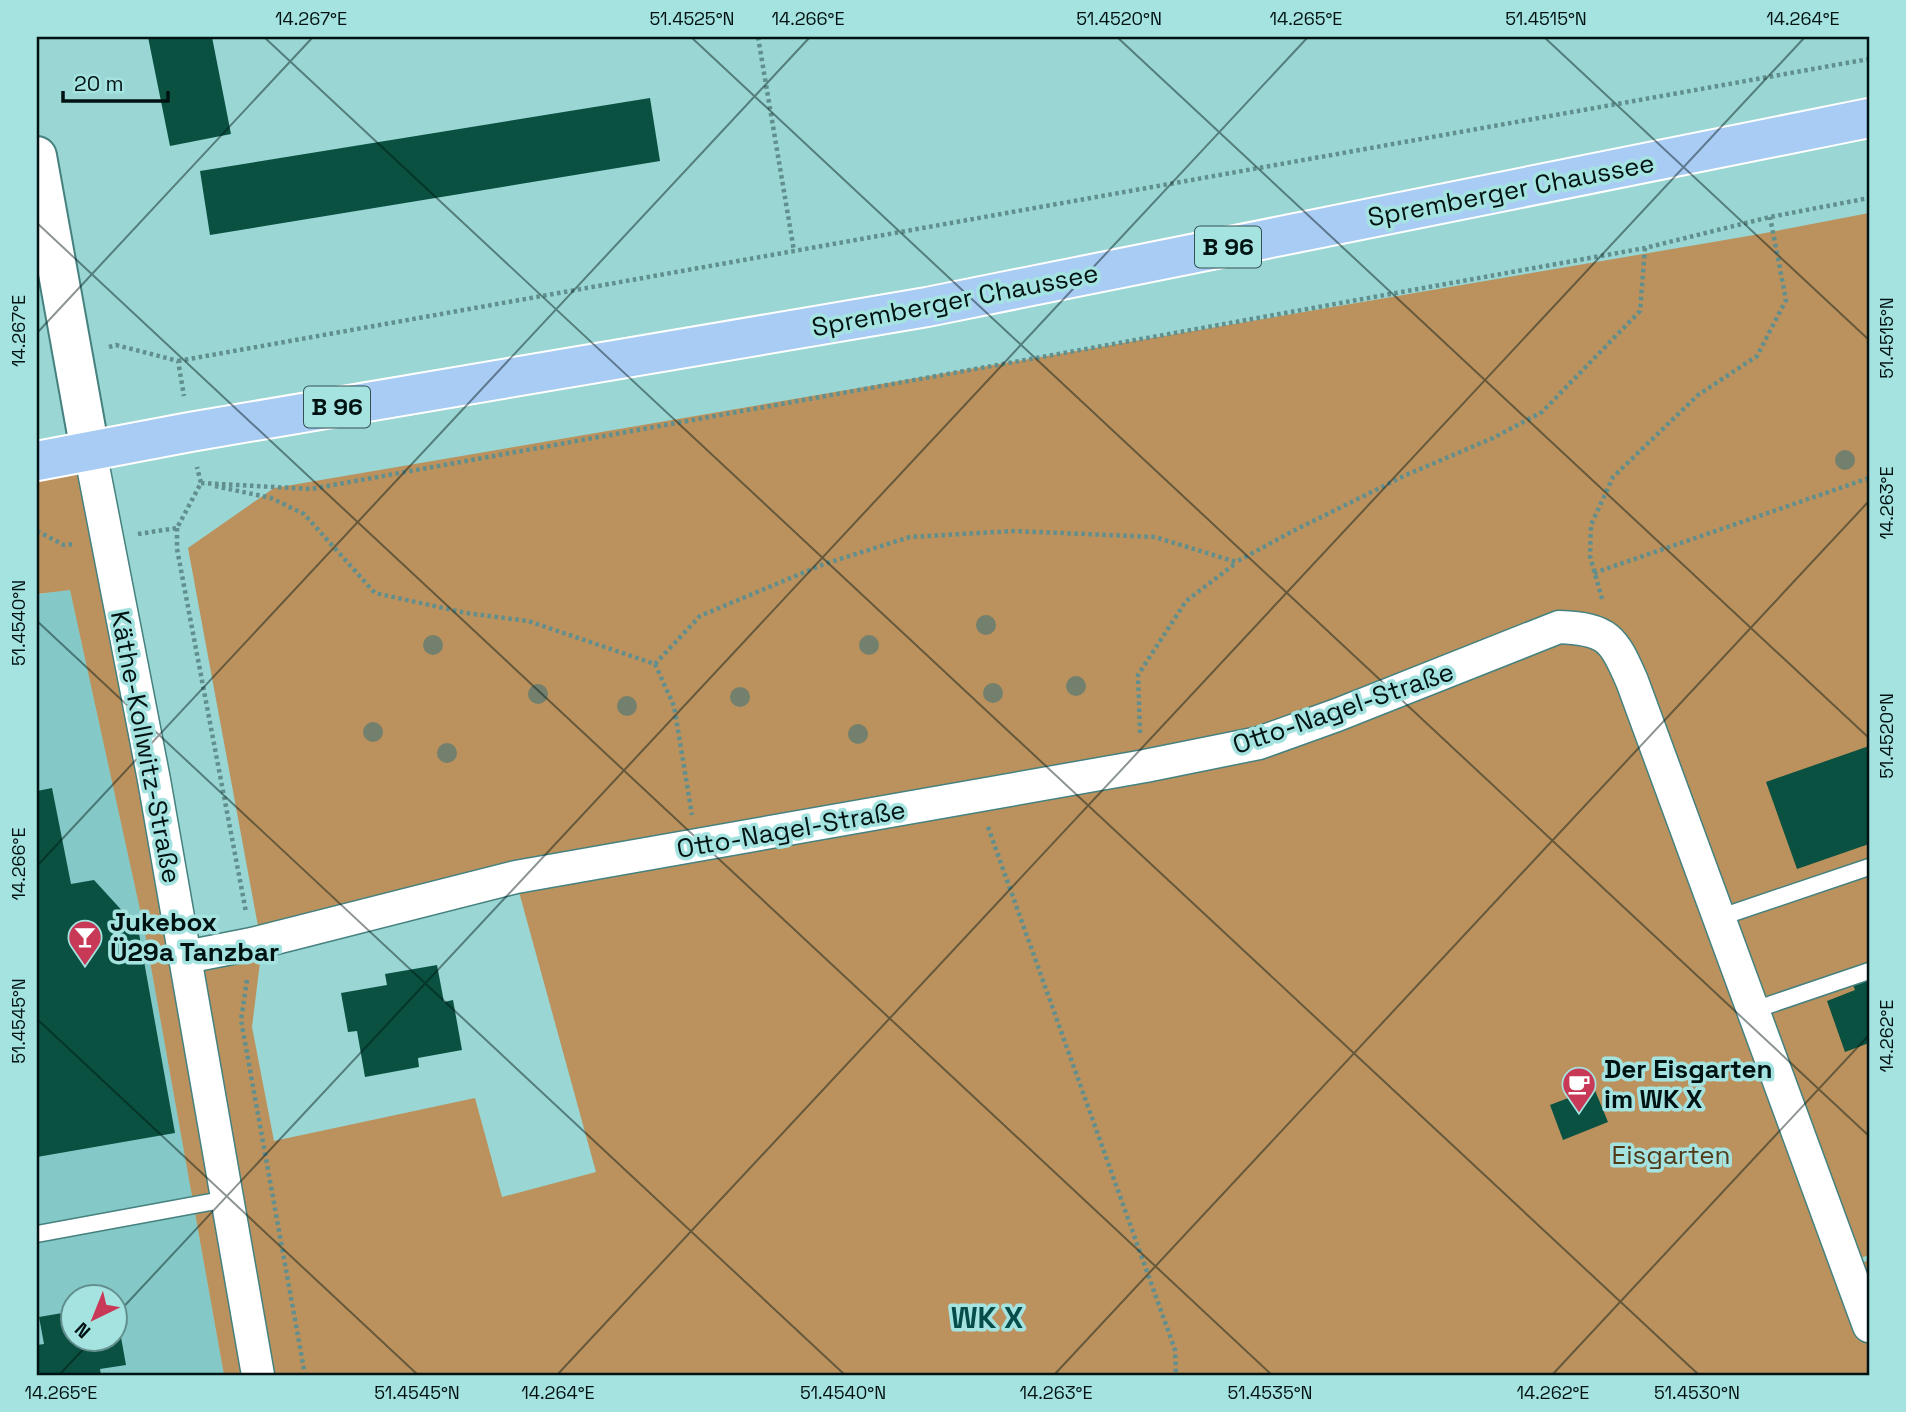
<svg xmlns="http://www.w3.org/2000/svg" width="1906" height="1412" viewBox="0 0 1906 1412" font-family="'Space Grotesk',sans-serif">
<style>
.built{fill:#84c9c7;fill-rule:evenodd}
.green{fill:#bb925d}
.building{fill:#0a5141}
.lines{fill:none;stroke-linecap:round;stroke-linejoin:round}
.service-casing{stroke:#45817f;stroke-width:19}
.minor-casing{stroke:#45817f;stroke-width:35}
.tertiary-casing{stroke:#45817f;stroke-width:42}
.primary-casing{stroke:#fff;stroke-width:42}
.path{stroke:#618f8d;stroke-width:4.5;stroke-dasharray:3.5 3.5;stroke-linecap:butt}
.service{stroke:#fff;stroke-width:16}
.minor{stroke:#fff;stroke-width:32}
.tertiary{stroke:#fff;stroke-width:38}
.primary{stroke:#a9ccf5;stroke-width:38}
.tree{fill:#72806d}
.ticks{fill:none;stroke:#001312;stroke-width:2;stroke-opacity:0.45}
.labels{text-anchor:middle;stroke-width:7;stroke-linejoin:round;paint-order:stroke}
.shield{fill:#a5e3e1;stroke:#325150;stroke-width:2}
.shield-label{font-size:24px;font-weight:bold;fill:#001312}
.street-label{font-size:26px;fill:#001312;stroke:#a5e3e1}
.poi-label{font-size:26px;font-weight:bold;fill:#001312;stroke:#a5e3e1;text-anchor:start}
.park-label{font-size:26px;fill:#523a18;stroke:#a5e3e1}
.quarter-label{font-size:30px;font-weight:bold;fill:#054c4b;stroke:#a5e3e1}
.neatline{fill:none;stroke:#001312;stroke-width:2.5}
.ticks-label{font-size:18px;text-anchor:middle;fill:#001312}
</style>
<rect width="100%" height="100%" fill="#99d6d4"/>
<!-- built -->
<path class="built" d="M70,589l74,339 80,447h-187v-780zM74,1296h42v42h-42z"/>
<!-- green -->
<path class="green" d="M1869,213v1042l-20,7 -215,-581 -55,-55 -243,85 -1076,226 -72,-389 86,-60 1486,-254z
M87,457l169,918h-32l-80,-447 -74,-338 -33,4v-128z
M1559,628l43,8 243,633 24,-9v115h-1607l-74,-416 74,-13 -10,81 22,114 201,-43 27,99 94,-25 -80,-291 630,-111z"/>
<!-- building -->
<path class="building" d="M148,37h64l19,97 -61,12z
M650,98l10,63 -450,74 -10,-64z
M1869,746v98l-72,25 -31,-87z
M52,788l19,96 23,-4 44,48 37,205 -138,24v-366z
M437,965l7,37 9,-2 9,50 -44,8 1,9 -54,10 -8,-46 -9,1 -7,-39 46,-8 -2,-11z
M1869,979v64l-24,9 -18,-51 28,-11 -2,-5z
M1594,1088l14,34 -45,18 -13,-35z
M74,1311v27h42l1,-23 9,50 -26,4 1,6h-64v-30l7,-1 -5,-27z"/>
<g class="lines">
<!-- service casing -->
<g class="service-casing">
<path id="service" d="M1721,917l148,-50
M1754,1010l115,-39
M37,1234l190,-35"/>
</g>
<!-- minor casing -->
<g class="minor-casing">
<path id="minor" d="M90,451l64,329 104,595
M186,957l66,-13 264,-67 629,-111 114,-23 78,-28 222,-88c49,2 54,11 73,54l237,645"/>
</g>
<!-- tertiary casing -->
<g class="tertiary-casing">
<path id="tertiary" d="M37,156l53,295"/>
</g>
<!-- primary casing -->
<g class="primary-casing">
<path id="primary" d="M37,461l153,-29 737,-125 942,-189"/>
</g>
<!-- path -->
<path class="path" d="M758,37l36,214
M109,347l7,-2 62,16 6,35
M178,361l1691,-302
M201,483l110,6 1334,-241 125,-31 99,-19
M215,486l56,12 33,16 71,79 91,20 62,8 127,43 19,42 18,109
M177,528v21l69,363
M37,531l27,14 10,-1
M138,534l39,-6 24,-45 -4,-16
M1594,573l275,-95
M1602,599l-12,-43 1,-31 22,-48 85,-82 59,-39 29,-56 -16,-83
M655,664l45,-48 124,-52 86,-27 104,-6 141,6 81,25 57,-31 113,-56 87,-37 49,-26 98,-101 5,-63
M1140,733l-2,-58 48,-74 50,-38
M988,827l187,523 1,25
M247,980l-6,40 64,355"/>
<!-- service -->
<use href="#service" class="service"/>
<!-- minor -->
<use href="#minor" class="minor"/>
<!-- tertiary -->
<use href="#tertiary" class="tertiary"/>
<!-- primary -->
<use href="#primary" class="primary"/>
</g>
<!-- trees -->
<g class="tree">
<circle cx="1845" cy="460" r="10"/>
<circle cx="986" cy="625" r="10"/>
<circle cx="433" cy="645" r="10"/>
<circle cx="869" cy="645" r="10"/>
<circle cx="1076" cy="686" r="10"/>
<circle cx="993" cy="693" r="10"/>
<circle cx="538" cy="694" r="10"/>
<circle cx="740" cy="697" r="10"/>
<circle cx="627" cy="706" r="10"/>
<circle cx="373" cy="732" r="10"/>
<circle cx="858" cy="734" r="10"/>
<circle cx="447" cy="753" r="10"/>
</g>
<!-- ticks -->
<path class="ticks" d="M264,37l1435,1338M691,37l1178,1099M1117,37l752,701M1544,37l325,303M37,223l1235,1152M37,333l276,-296M37,621l808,754M37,866l773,-829M37,1019l381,356M116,1315l1192,-1278M59,1375l35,-37M557,1375l1248,-1338M1054,1375l815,-874M1552,1375l317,-340"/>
<!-- icons -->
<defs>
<g id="bar-pin" transform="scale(1.75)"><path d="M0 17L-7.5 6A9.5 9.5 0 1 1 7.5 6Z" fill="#c83857" stroke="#a5e3e1"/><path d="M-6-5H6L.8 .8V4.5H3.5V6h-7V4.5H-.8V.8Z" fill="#fff"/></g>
<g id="cafe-pin" transform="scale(1.75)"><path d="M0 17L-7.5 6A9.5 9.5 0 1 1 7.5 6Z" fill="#c83857" stroke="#a5e3e1"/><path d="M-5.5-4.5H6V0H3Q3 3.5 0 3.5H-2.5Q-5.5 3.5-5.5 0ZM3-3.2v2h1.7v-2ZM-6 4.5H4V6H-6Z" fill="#fff"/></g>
</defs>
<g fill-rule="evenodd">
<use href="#bar-pin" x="85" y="937"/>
<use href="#cafe-pin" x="1579" y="1084"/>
</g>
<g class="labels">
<!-- shield labels -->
<g class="shield">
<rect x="1195" y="226.5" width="66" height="41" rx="5"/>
<rect x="304" y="386.5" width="66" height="41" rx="5"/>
</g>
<g class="shield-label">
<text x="1228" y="255">B 96</text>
<text x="337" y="415">B 96</text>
</g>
<!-- street labels -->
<g class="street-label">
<text transform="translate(1511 190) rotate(-11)" y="9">Spremberger Chaussee</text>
<text transform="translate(955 300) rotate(-11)" y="9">Spremberger Chaussee</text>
<text transform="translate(1343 708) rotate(-19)" y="9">Otto-Nagel-Straße</text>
<text transform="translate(146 747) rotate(79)" y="9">Käthe-Kollwitz-Straße</text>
<text transform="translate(791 829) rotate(-10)" y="9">Otto-Nagel-Straße</text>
</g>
<!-- poi labels -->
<g class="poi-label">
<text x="110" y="931">Jukebox<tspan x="110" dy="30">Ü29a Tanzbar</tspan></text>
<text x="1604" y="1078">Der Eisgarten<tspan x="1604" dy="30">im WK X</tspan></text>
</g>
<!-- park labels -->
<g class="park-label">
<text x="1671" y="1164">Eisgarten</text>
</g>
<!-- quarter labels -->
<g class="quarter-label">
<text x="987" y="1328">WK X</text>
</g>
</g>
<!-- border -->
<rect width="1906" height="1412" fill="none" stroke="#a5e3e1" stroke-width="77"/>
<!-- north arrow -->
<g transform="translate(94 1318) rotate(223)"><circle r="33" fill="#a5e3e1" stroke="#63908e" stroke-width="2"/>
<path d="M0-5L12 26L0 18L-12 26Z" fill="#c83857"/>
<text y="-10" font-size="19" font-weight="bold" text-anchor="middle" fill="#001312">N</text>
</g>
<!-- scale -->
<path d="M63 91v10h105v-10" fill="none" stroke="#001312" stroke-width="3.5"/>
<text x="74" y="91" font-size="21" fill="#001312" stroke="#a5e3e1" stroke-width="5" paint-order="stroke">20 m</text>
<rect x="38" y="38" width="1830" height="1336" class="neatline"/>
<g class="ticks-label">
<text x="311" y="25">14.267°E</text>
<text x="692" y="25">51.4525°N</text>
<text x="808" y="25">14.266°E</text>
<text x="1119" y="25">51.4520°N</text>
<text x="1306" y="25">14.265°E</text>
<text x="1546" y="25">51.4515°N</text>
<text x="1803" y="25">14.264°E</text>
<text transform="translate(19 331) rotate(-90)" y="6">14.267°E</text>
<text transform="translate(1887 338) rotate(-90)" y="6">51.4515°N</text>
<text transform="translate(1887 503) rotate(-90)" y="6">14.263°E</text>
<text transform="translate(19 623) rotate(-90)" y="6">51.4540°N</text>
<text transform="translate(1887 736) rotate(-90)" y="6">51.4520°N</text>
<text transform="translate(19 864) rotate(-90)" y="6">14.266°E</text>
<text transform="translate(19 1021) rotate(-90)" y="6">51.4545°N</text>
<text transform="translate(1887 1036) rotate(-90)" y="6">14.262°E</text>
<text x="61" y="1399">14.265°E</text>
<text x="417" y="1399">51.4545°N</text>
<text x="558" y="1399">14.264°E</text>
<text x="843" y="1399">51.4540°N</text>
<text x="1056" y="1399">14.263°E</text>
<text x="1270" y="1399">51.4535°N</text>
<text x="1553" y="1399">14.262°E</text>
<text x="1697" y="1399">51.4530°N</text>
</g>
</svg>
